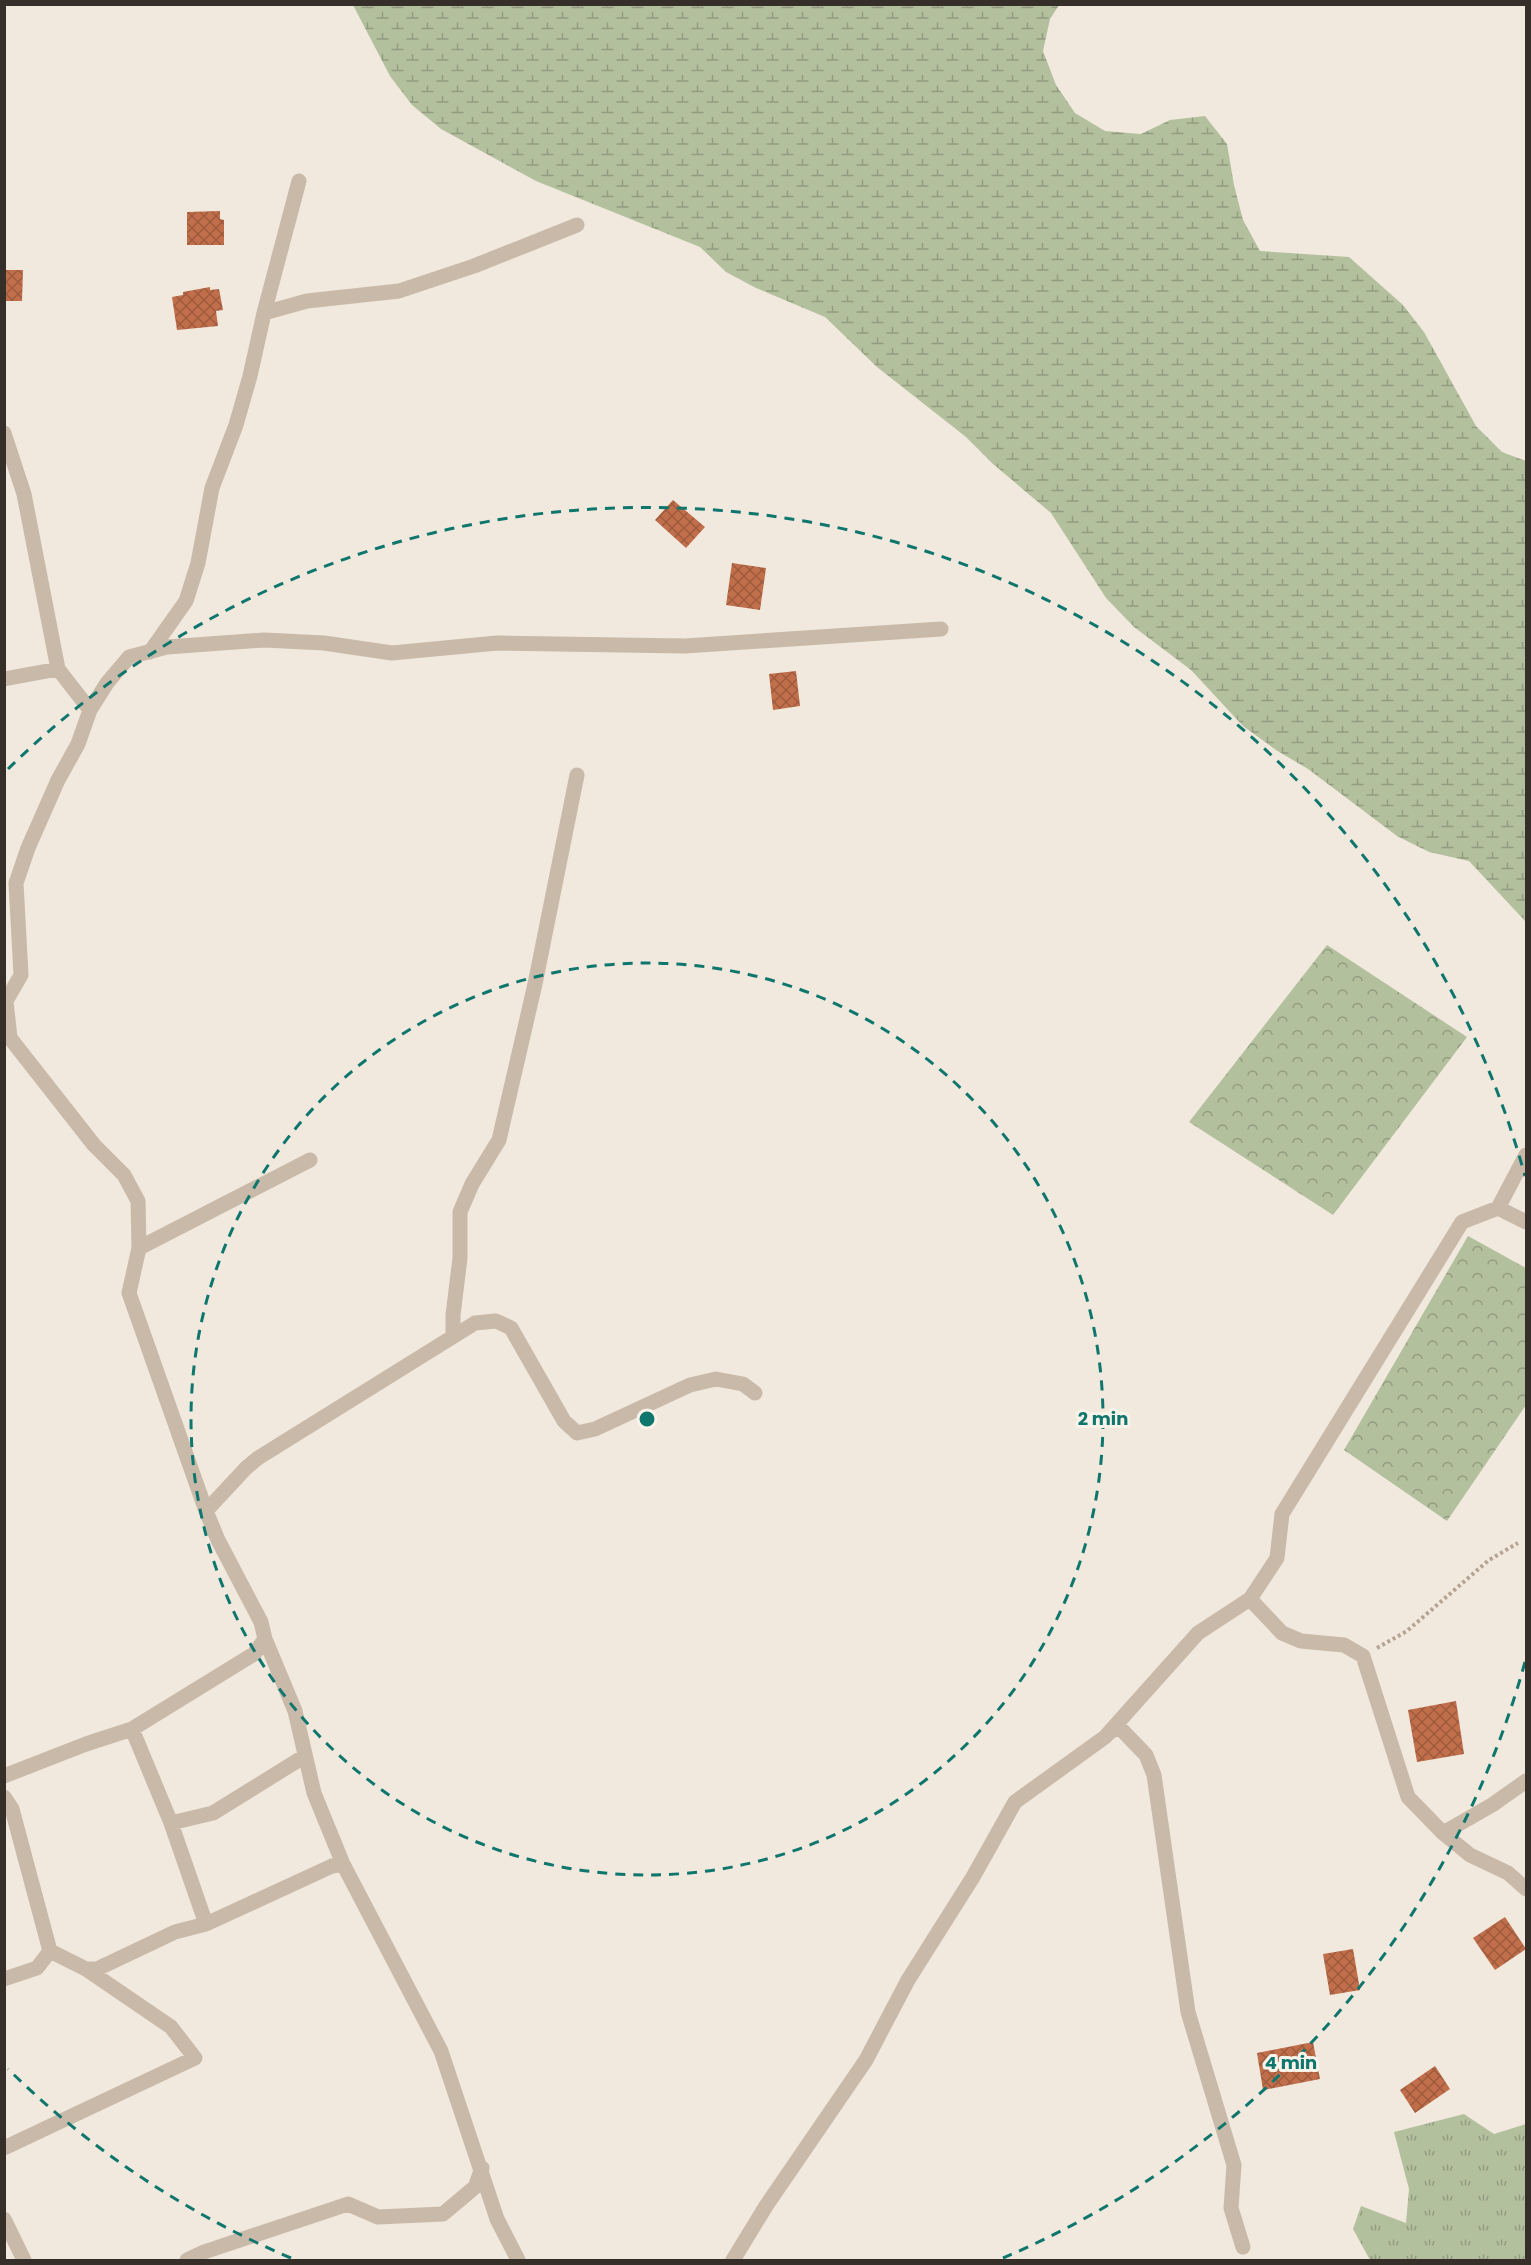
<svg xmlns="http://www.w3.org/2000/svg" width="1531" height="2265" viewBox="0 0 1531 2265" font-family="Poppins,sans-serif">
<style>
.grass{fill:url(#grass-tufts)}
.forest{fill:url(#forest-crowns)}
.wetland{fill:url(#wetland-marsh)}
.building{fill:url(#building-cross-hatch)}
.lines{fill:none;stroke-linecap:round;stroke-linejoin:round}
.path{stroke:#b5a393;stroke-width:4;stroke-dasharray:3 3;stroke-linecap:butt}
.minor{stroke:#c9b9a9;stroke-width:15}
.ring{fill:none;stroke:#0f766e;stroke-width:3;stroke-dasharray:10 8}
.centre{fill:#0f766e;stroke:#f9f3e9;stroke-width:3}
.ring-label{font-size:18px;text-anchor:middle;font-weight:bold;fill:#0f766e;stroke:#f9f3e9;stroke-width:6;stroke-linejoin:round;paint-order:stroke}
</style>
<defs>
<pattern id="grass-tufts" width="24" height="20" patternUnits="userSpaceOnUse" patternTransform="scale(1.5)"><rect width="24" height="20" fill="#b3c09d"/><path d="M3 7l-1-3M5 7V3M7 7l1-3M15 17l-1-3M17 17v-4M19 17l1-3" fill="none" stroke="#929c80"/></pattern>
<pattern id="forest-crowns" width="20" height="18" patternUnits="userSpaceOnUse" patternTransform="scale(1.5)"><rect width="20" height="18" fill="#b3c09d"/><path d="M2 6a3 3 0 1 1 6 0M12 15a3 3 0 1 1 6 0" fill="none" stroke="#929c80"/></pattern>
<pattern id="wetland-marsh" width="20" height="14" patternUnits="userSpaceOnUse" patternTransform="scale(1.5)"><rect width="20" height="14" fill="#b3c09d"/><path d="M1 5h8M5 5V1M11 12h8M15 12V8" fill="none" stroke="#929c80"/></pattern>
<pattern id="building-cross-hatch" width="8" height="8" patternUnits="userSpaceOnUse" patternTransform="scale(1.5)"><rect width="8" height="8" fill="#c16e4b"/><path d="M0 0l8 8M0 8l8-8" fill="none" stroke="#9e5b3e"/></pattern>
</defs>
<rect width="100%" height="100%" fill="#f1e9dd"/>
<!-- grass -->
<path class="grass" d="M1464,2114l30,20 32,-10v136h-156l-17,-31 8,-23 45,17 3,-34 -15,-57z"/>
<!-- forest -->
<path class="forest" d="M1327,945l140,92 -134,178 -144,-93z
M1468,1236l58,32v137l-79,116 -103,-71z"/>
<!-- wetland -->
<path class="wetland" d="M353,5h706l-9,14 -7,32 13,34 19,28 30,18 36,3 29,-14 35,-4 22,28 7,41 9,35 17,31 89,6 54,48 21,27 52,94 26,26 24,9v461l-57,-61 -40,-9 -32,-16 -89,-67 -32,-19 -33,-24 -52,-56 -57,-43 -28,-29 -55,-85 -58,-49 -27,-27 -89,-70 -52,-50 -69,-29 -30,-16 -26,-25 -164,-66 -95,-52 -29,-24 -22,-29z"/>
<!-- building -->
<path class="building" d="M220,211v8l4,1v25h-37v-33z
M4,270h19l-1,31h-18z
M210,287v3l9,-1 4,21 -7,1 2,15 -41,4 -5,-33 11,-2v-3z
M673,500l32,27 -19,21 -31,-28z
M732,563l34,5 -6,42 -34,-5z
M796,671l4,35 -27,4 -4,-36z
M1456,1701l8,53 -47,8 -9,-52z
M1505,1917l21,32 -31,21 -22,-32z
M1353,1949l7,41 -30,5 -7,-41z
M1313,2042l7,37 -57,11 -6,-37z
M1435,2066l15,23 -35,24 -15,-23z"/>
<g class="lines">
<!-- path -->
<path class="path" d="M1377,1648l30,-17 82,-71 29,-17"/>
<!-- minor -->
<path class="minor" d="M264,313l43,-12 92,-10 75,-25 103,-41
M4,433l20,61 34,175 32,41
M150,652l36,-51 12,-38 14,-75 24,-63 14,-49 14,-63 35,-132
M4,679l54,-10
M1498,1208l28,-53
M139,1248l-1,-47 -14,-26 -30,-30 -84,-107 -4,-37 15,-26 -5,-92 12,-35 30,-68 20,-36 12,-34 17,-27 22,-26 38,-10 97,-7 60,3 68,10 105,-10 188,3 256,-17
M453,1336v-21l7,-57v-46l12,-28 27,-44 36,-156 42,-209
M206,1511l40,-43 12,-10 217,-135 21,-2 15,7 53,93 13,12 18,-4 95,-44 26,-6 27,5 12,9
M1250,1599l32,34 19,8 43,4 19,11 45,141 35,36 27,22 38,18 18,16
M265,1639l30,72 19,82 29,71 98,187 56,168 21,41
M132,1729l39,94 35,101
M1109,1733l9,-7 28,29 8,20 34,237 46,153 -3,43 12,39
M4,1776l82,-32 46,-15 122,-75 11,-15 -4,-17 -43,-82 -12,-29 -77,-218 10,-45 171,-88
M4,1797l8,12 38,142 -13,17 -33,11
M171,1823l42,-10 92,-57
M1443,1833l49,-28 34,-24
M50,1951l36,18h11l78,-37 31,-8 126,-58 11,-2
M4,2148l191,-90 -24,-31 -85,-58
M4,2219l20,41
M187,2260l17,-8 144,-48 30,13 65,-3 32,-27 7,-19
M733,2260l33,-54 100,-146 42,-80 65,-103 42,-75 90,-65 93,-104 52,-34 27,-41 5,-44 180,-292 36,-14 28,14"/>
</g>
<!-- distance rings -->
<g class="ring">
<circle cx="647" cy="1419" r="456"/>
<path d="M1525 1662A911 911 0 0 1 1003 2258M291 2258A911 911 0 0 1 8 2069M8 769A911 911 0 0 1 1525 1176"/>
</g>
<circle cx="647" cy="1419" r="9" class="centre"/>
<g class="ring-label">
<text x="1103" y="1425">2 min</text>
<text x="1291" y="2069">4 min</text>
</g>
<!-- border -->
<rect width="1531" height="2265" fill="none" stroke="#362e29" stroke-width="12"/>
</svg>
